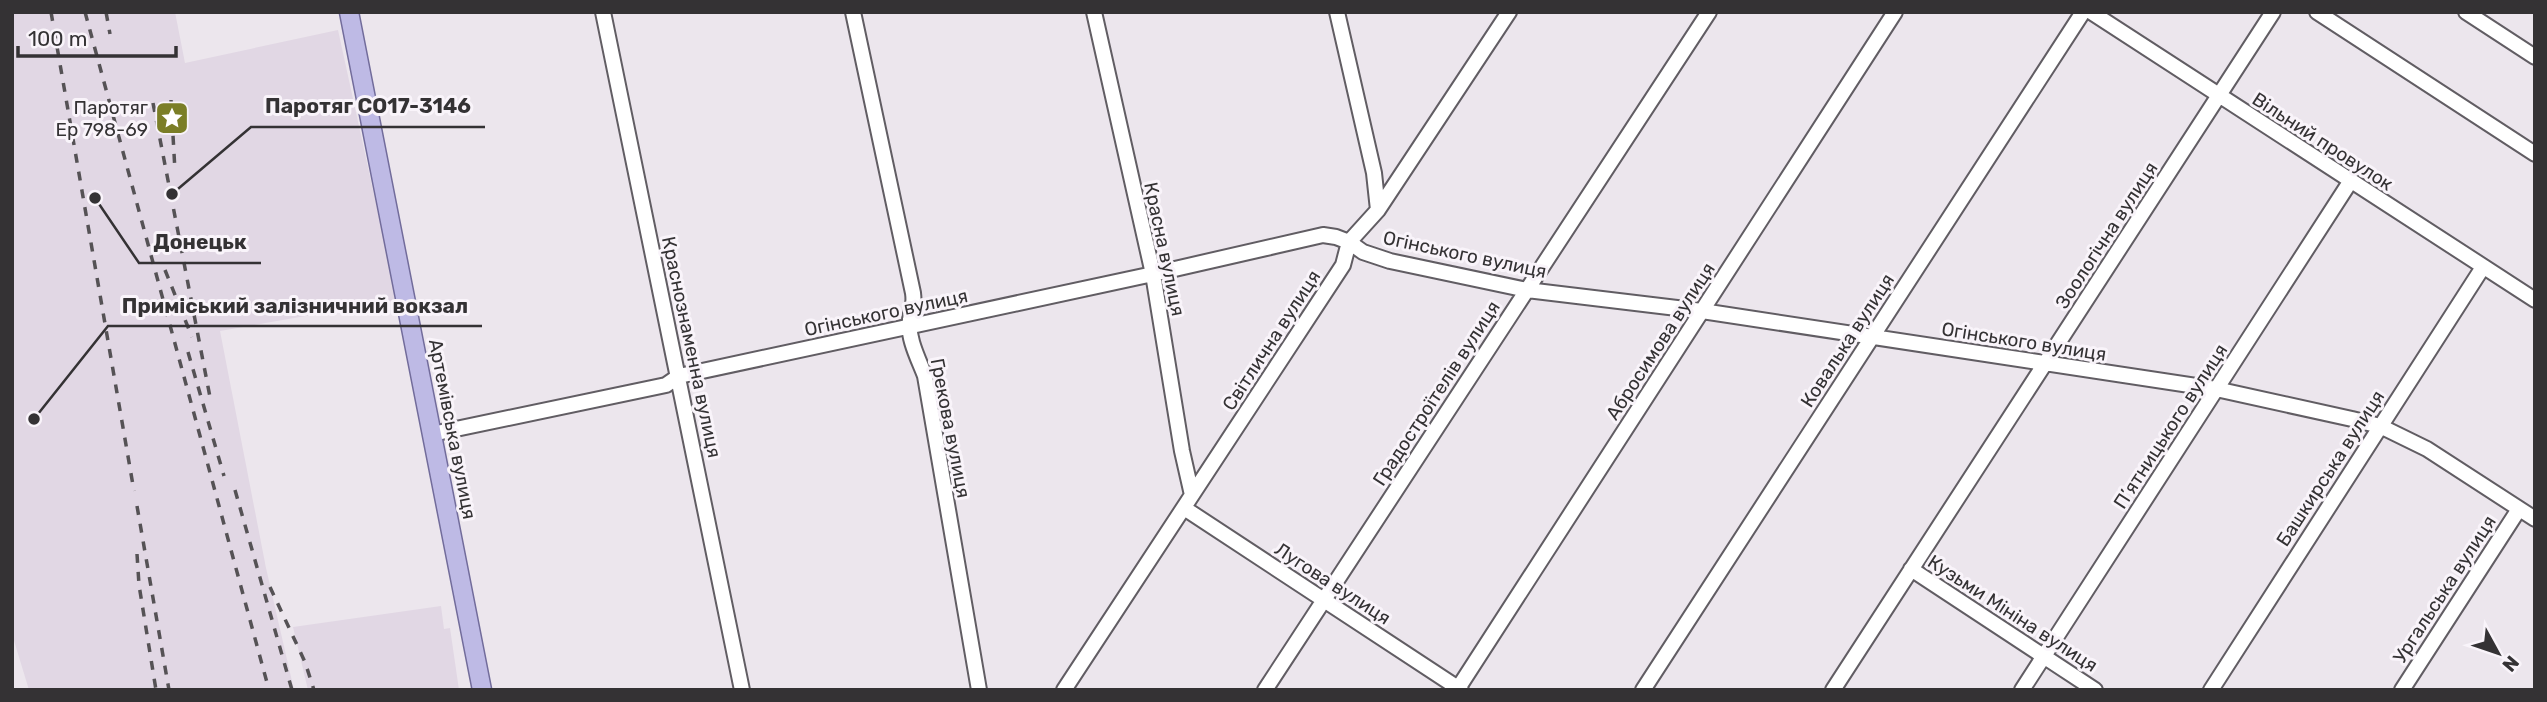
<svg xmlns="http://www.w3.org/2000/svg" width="2547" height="702" viewBox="0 0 2547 702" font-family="Rubik,sans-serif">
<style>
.built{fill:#e1d7e4}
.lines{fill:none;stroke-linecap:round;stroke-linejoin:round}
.minor-casing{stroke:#615d63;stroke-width:18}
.major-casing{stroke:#726c9b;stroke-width:21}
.minor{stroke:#fff;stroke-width:14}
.major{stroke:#bebae5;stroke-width:18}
.rail{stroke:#555255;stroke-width:3.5;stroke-dasharray:9 9;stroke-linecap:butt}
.labels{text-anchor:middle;stroke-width:6;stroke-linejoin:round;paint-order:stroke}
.poi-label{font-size:19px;fill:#343234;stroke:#f9f4fa;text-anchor:end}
.street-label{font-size:19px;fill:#343234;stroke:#f9f4fa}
.leader{fill:none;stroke:#343234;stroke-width:2.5}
.callout-dot{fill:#343234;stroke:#f9f4fa;stroke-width:2.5}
.callout-label{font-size:21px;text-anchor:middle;font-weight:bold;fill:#343234;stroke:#f9f4fa;stroke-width:6;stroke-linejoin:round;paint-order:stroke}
</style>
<rect width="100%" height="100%" fill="#ece6ed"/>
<!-- built -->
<path class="built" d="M12,12h163l10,51 153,-33 59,270 -177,31 46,237 28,122h-265l-17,-56z
M441,606l3,23 6,-1 9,62h-151l-15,-63z"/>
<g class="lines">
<!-- minor casing -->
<g class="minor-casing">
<path id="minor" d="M603,12l139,678
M853,12l60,281c2,15 -2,15 -3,27 -3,18 9,40 15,56l54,314
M1094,12l59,262 29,177 10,44
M1337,12l37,161 4,37
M2091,12l444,288
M2317,12l218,142
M2466,12l69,45
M432,434l234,-49 13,-9 474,-102 170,-39 13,2 13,5 14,10 27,9 137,29 175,21 514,78 136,30 28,7 47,23 108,70
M1184,508l277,182
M1911,569l184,121
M1064,690l279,-425 6,-23 29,-32 131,-198
M1265,690l444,-678
M1457,690l438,-678
M1643,690l440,-678
M1833,690l440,-678
M2022,690l328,-508
M2211,690l272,-423
M2402,690l117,-181"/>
</g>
<!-- major casing -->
<g class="major-casing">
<path id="major" d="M349,12l133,678"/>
</g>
<!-- minor -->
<use href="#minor" class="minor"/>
<!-- major -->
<use href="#major" class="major"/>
<!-- rail -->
<path class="rail" d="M51,12l83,479
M85,12l184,678
M106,12l4,22
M171,100l4,71
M153,103l57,294
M165,270l27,67
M188,352l36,124
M235,490l57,200
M137,506l32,184
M137,554l2,31 17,105
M270,587l35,75 9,28"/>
</g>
<!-- icons -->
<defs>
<g id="sight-square" transform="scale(1.75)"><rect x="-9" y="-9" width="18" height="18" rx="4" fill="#7b7e27" stroke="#f9f4fa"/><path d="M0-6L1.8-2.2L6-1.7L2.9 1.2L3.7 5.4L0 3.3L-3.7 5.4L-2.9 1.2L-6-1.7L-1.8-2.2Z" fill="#fff"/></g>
</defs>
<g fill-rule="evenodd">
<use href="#sight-square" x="172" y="118"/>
</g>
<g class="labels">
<!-- poi labels -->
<g class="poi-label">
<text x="148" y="114">Паротяг<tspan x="148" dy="22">Ер 798-69</tspan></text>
</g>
<!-- street labels -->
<g class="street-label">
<text transform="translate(2323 141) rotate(33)" y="7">Вільний провулок</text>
<text transform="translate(2106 235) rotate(-57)" y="7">Зоологічна вулиця</text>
<text transform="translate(1165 249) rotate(78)" y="7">Красна вулиця</text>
<text transform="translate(1465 254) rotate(12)" y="7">Огінського вулиця</text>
<text transform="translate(886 312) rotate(-12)" y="7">Огінського вулиця</text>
<text transform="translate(1271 340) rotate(-57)" y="7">Світлична вулиця</text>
<text transform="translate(1847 340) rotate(-57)" y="7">Ковалька вулиця</text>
<text transform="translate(1660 341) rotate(-57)" y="7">Абросимова вулиця</text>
<text transform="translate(2024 341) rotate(9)" y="7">Огінського вулиця</text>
<text transform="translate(692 347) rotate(78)" y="7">Краснознаменна вулиця</text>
<text transform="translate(1436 393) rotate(-57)" y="7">Градостроїтелiв вулиця</text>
<text transform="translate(2170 426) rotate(-57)" y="7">П’ятницького вулиця</text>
<text transform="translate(951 428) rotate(79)" y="7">Грекова вулиця</text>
<text transform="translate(453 429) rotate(79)" y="7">Артемівська вулиця</text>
<text transform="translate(2330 468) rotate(-57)" y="7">Башкирська вулиця</text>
<text transform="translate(1333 583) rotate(33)" y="7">Лугова вулиця</text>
<text transform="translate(2444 589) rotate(-57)" y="7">Ургальська вулиця</text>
<text transform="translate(2013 613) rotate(33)" y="7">Кузьми Мініна вулиця</text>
</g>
</g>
<!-- callouts -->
<path class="leader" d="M172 194L251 127H485M95 198L139 263H261M34 419L108 326H482"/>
<g class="callout-dot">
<circle cx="172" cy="194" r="7"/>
<circle cx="95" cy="198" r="7"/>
<circle cx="34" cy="419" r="7"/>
</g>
<g class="callout-label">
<text x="368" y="113">Паротяг СО17-3146</text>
<text x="200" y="249">Донецьк</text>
<text x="295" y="313">Приміський залізничний вокзал</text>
</g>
<!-- border -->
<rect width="2547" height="702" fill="none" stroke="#343234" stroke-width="28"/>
<!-- north arrow -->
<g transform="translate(2498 653) rotate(130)" stroke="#f9f4fa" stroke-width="5" paint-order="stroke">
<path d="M0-5L12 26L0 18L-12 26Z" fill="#343234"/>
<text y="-10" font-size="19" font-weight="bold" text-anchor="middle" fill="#343234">N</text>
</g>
<!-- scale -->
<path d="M18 46v10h158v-10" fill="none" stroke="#343234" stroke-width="3.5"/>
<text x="28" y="46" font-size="21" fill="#343234" stroke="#f9f4fa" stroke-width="5" paint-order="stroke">100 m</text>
</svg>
